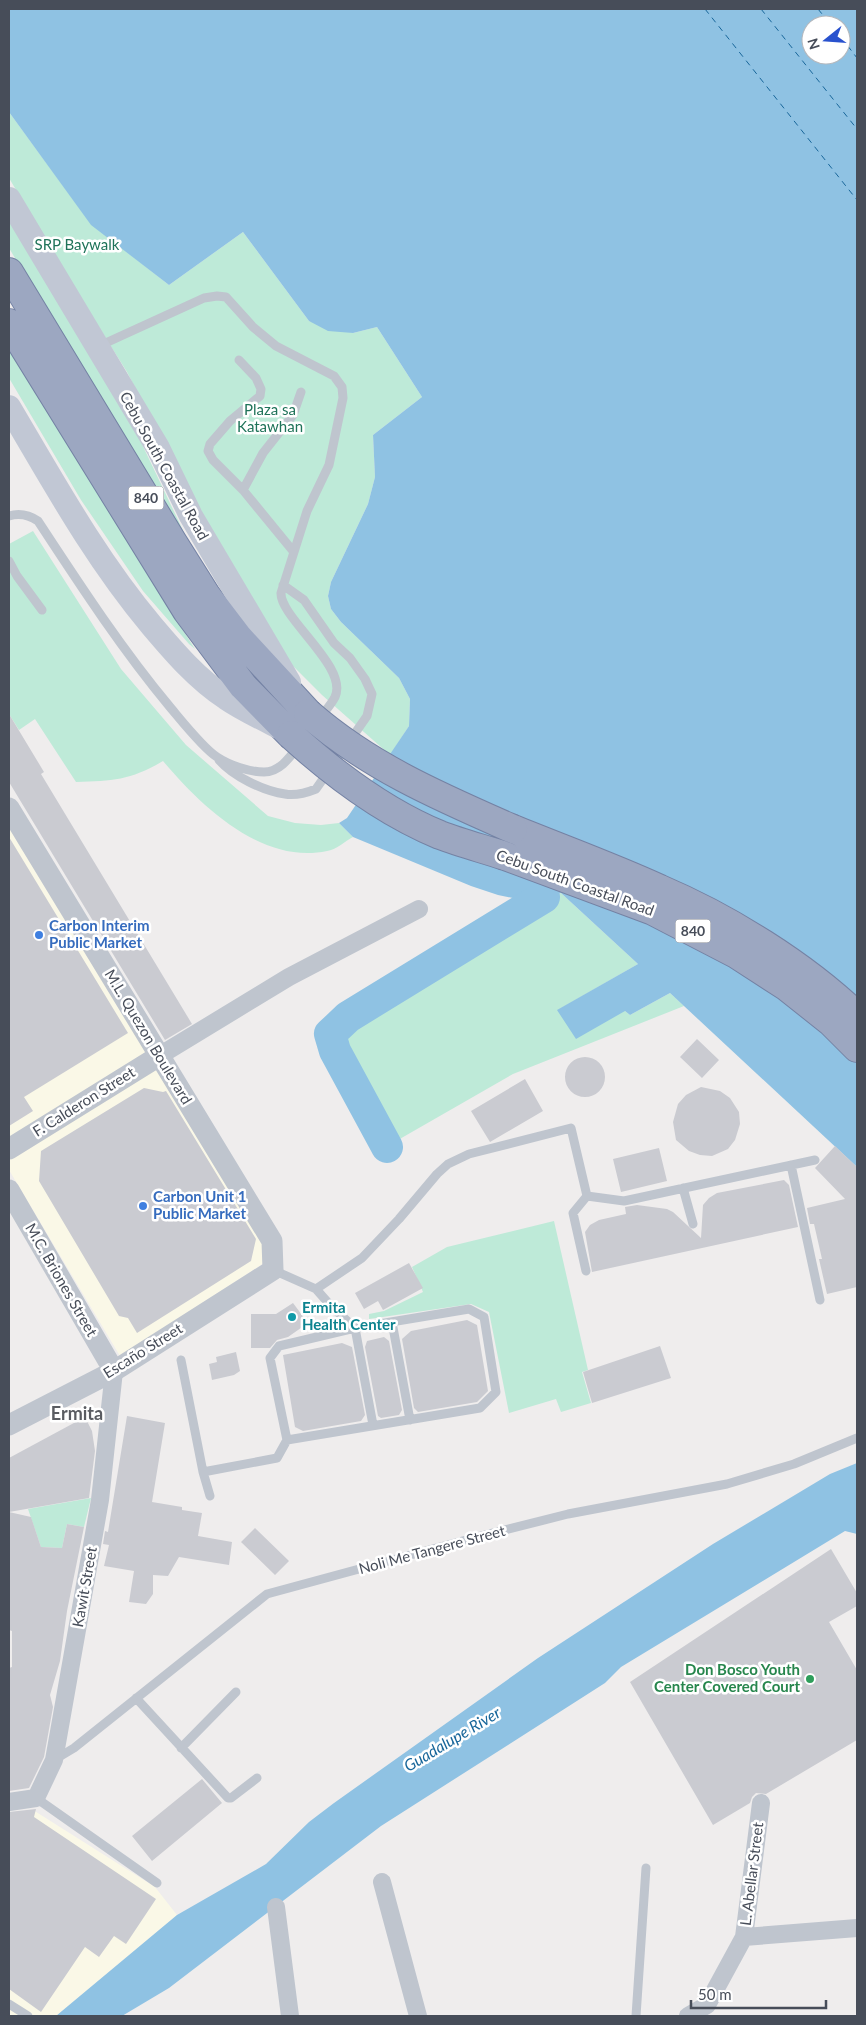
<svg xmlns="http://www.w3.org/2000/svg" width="866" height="2025" viewBox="0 0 866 2025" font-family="Lato,sans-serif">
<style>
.commercial{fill:#faf8e7}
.green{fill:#beead8}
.water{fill:#8fc2e3;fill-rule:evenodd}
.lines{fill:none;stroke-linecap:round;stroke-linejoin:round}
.river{stroke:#8fc2e3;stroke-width:32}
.ferry{stroke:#18669a;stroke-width:1;stroke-dasharray:6 5;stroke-linecap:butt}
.building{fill:#cacbd1}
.trunk-casing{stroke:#7482a4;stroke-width:30}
.service{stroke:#bfc5ce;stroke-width:9}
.minor{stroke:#bfc5ce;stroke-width:18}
.tertiary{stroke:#bfc5ce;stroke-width:21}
.secondary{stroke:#c1c7d4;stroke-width:24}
.trunk{stroke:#9ca7c1;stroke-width:28}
.trunk-bridge-casing{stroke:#7482a4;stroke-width:30;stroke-linecap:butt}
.trunk-bridge{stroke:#9ca7c1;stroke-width:28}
.shop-dot{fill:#3f7fe0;stroke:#fff;stroke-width:2}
.culture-dot{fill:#0f9aa8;stroke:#fff;stroke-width:2}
.leisure-dot{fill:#2e9e5b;stroke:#fff;stroke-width:2}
.labels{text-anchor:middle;stroke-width:5;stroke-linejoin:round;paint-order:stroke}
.shield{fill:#fff;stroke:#7e828b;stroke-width:1}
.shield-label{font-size:14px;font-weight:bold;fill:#474d59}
.park-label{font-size:15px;fill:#1f7359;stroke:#fff}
.street-label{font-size:15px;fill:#474d59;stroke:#fff}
.shop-label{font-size:15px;font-weight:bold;fill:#366cbe;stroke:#fff;text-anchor:start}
.culture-label{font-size:15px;font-weight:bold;fill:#0d838f;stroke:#fff;text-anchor:start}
.leisure-label{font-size:15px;font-weight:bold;fill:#27864d;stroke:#fff;text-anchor:end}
.water-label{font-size:16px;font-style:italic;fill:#18669a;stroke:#fff}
.quarter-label{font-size:18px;font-weight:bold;fill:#5a5c61;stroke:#fff}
</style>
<rect width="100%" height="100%" fill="#efeded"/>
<!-- commercial -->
<path class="commercial" d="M9,814l257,425 -2,24 -144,93 -111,-186z
M33,1810l122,77 22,28 -121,101h-47v-167z"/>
<!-- green -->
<path class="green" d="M9,112l82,112 78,61 74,-53 66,89 44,12 24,-6 45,70 -49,38 2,42 -7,27 -37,78 -3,14 3,13 10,13 58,56 11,21 -1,27 -19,29 -68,-60 -31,-31 -46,-63 -118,-229 -57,-91 -61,-103z
M9,216l131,224 68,143 -199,-335z
M9,346l136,225 50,78 -6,-5 -46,-53 -62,-91 -72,-122z
M33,531l88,138 65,76 82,71 27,7 26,2 18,-2 14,14c-8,4 -17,13 -26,14 -65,14 -126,-45 -164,-90 -32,19 -50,20 -87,21l-41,-63 -16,11 -10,-16v-170z
M561,893l77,71 -80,46 67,1 5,4 40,-22 14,13 -171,68 -122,70 -55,-111z
M554,1221l34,149 -6,2 9,31 -30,9 -5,-13 -47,14 -20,-101 -18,-8 -102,15v-5l15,-3 39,-19 -11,-25 35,-20z
M91,1498l-7,29 -17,-3 -5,24 -21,-1 -13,-38z"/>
<!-- water -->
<path class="water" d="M9,9h848v1158l-187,-174 -40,22 -5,-4 -49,28 -19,-29 81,-46 -77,-71 -17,4 -31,1 -15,-3 -27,-9 -118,-49 -14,-14 8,-5 62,-92 1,-27 -11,-21 -58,-56 -10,-13 -3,-13 3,-14 37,-78 7,-27 -2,-42 49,-38 -45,-70 -24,6 -25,-2 -19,-10 -66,-89 -74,53 -78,-60 -82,-113zM811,25h30v30h-30z
M857,1463v71l-12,-3 -224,136 -16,16 -224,143 -212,162 -47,28h-66l121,-101 89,-51 43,-42 25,-19 204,-145 175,-114 117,-70z"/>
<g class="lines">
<!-- river -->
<path class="river" d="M387,1147l-52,-96 -5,-17 18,-17 196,-120"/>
<!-- ferry -->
<path class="ferry" d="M705,9l152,191
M761,9l96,120
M818,9l13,16
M841,37l16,21"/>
</g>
<!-- building -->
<path class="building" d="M9,714l35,58 -3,2 151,250 -27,16 -156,-258z
M9,837l119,196 -104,64 9,14 -24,15z
M697,1039l22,21 -17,18 -22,-21z
M565 1077a20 20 0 1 1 40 0a20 20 0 1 1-40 0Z
M525,1079l18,32 -53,31 -19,-31z
M701,1087l19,4 10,7 9,14 1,12 -5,16 -7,9 -16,7 -12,-1 -11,-4 -13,-11 -3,-18 5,-18 8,-9z
M144,1088l19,4 3,-1 90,148 -5,22 -114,72 -9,-15 -9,-2 -80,-135 2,-30z
M835,1146l22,21v120l-30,7 -8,-35h3l-8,-35h-4l-3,-16 38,-9 -30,-31z
M659,1148l8,33 -46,11 -8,-33z
M784,1180l5,5 9,42 -206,45 -7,-40 5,-7 9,-5 27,-6 -1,-7 12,-2 30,4 6,3 28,26 2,-33 6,-7 8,-5z
M409,1263l14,25 -40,22 -5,-9 -14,8 -9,-16z
M293,1303l15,20 -20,14 -11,3 -7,8h-19v-34h25z
M467,1320l10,5 11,66 -11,11 -59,10 -4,-4 -12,-69 9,-8z
M384,1337l5,4 13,69 -3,5 -18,3 -3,-2 -13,-69 2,-6z
M342,1343l10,4 13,68 -4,6 -58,10 -8,-4 -12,-72z
M660,1346l11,32 -79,25 -9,-31z
M236,1352l4,19 -6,4 -22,5 -3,-16 8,-2 -1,-5z
M127,1416l38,7 -13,79 30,5v3l20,3 -4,23 34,6 -3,23 -50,-8 -11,19 -15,-1v19l-7,10 -17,-2 5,-31 -30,-5 5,-21 -6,-1 2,-13 3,1z
M85,1417l7,14 3,20 -6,47 -80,14 22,5 10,30 21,1 5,-24 17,3 -17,84 -7,50 -10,34 3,12 -9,50 -15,31 -20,3v-123l3,-1v-36l-3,-1v-172z
M255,1528l34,33 -14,14 -34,-33z
M831,1549l26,44v13l-28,16 28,48v70l-91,54 -10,-1 -4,4 -2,6 -37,22 -83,-143z
M202,1779l20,24 -70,58 -20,-25z
M36,1809l-2,8 122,82 -30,45 -12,-8 -15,21 -14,-10 -44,65 -32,-23v-177z"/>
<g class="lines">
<!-- trunk casing -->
<g class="trunk-casing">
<path id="trunk" d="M9,272l163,269 34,54 32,42 70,76
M9,323l178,288 56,75 48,49
M513,829c49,20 99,38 147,60 68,29 144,76 197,127
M505,856l148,55 83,43 51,33 44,35 26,26"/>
</g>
<!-- service -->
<path class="service" d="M99,346l105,-48 13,-2 9,1 27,30 23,19 58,30 8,11 1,11 -14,67 -22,46 -26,82c-1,25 68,74 54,104 -4,8 -11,15 -16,22
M239,360l17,18 5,11 -1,7 -30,25 -20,23 -2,7 5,9 30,30
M9,516c10,-3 20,-1 29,5 42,64 83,127 132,186 11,13 33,41 47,50 12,8 32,15 47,15 16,0 26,-15 35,-27
M293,551l-50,-61 20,-37 30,-38 8,-23
M9,561l8,15 25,34
M219,760c14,16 44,31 66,34 10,2 21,-1 31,-5l51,-73 5,-22 -7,-15 -15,-21 -16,-15 -30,-43 -21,-15
M791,1165l29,135
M683,1188l10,36
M273,1270l43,19 15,17 24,22 18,97
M586,1271l-13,-58 14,-17 37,5 191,-41
M316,1289l46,-31 37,-39 38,-45 11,-10 21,-10 102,-26 16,68
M392,1322l18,98
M181,1360l22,112 7,24
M203,1472l74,-14 10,-18 -17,-82 9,-12 76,-18 114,-19 15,8 12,75 -16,16 -193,32
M136,1698l92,100h3l26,-20
M181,1748l55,-56
M54,1760l20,-12 193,-154 210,-57 91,-23 159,-30 67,-20 63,-26
M36,1798l121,85
M9,2004l19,12
M636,2016l10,-148"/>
<!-- minor -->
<path class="minor" d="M159,1056l130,-79 130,-68
M9,1802l27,-4 18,-38 46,-260 14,-129
M382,1882l36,134
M276,1907l14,109
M744,1937l113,-9
M688,2016l19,-11 37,-68 17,-134"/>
<!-- tertiary -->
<path class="tertiary" d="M9,808l263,433 1,29 -159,101 -105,54
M9,1149l150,-93
M9,1190l105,181"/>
<!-- secondary -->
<path class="secondary" d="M9,199l149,249 33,68 98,166
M9,407c45,76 86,151 143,219 22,26 45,53 74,72 16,11 35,20 53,29"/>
<!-- trunk -->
<use href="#trunk" class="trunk"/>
<!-- trunk-bridge casing -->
<g class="trunk-bridge-casing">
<path id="trunk-bridge" d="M308,713c60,53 132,84 205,116
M291,735c44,40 93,77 149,100 21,8 44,14 65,21"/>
</g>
<!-- trunk-bridge -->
<use href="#trunk-bridge" class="trunk-bridge"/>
</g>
<!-- markers -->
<g class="shop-dot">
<circle cx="39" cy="935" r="5"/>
<circle cx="143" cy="1206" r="5"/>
</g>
<circle class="culture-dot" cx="292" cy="1317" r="5"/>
<circle class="leisure-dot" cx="810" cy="1679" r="5"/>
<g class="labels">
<!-- shield labels -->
<g class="shield">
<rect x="128.5" y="486.5" width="35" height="23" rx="4"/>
<rect x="675.5" y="919.5" width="35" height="23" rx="4"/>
</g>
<g class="shield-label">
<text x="146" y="503">840</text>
<text x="693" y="936">840</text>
</g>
<!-- park labels -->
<g class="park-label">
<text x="77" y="250">SRP Baywalk</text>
<text x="270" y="415">Plaza sa<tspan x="270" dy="17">Katawhan</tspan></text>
</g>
<!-- street labels -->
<g class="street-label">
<text transform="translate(164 466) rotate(61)" y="5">Cebu South Coastal Road</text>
<text transform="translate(575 883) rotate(20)" y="5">Cebu South Coastal Road</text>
<text transform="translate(148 1037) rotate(59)" y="5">M.L. Quezon Boulevard</text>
<text transform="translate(84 1102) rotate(-32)" y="5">F. Calderon Street</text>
<text transform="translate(61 1280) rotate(60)" y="5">M.C. Briones Street</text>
<text transform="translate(143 1351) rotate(-32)" y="5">Escaño Street</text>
<text transform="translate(432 1550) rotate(-15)" y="5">Noli Me Tangere Street</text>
<text transform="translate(85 1587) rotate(-80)" y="5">Kawit Street</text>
<text transform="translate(752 1874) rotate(-83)" y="5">L. Abellar Street</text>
</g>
<!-- shop labels -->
<g class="shop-label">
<text x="49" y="931">Carbon Interim<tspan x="49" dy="17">Public Market</tspan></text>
<text x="153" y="1202">Carbon Unit 1<tspan x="153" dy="17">Public Market</tspan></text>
</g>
<!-- culture labels -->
<g class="culture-label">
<text x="302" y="1313">Ermita<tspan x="302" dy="17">Health Center</tspan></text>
</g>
<!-- leisure labels -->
<g class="leisure-label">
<text x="800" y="1675">Don Bosco Youth<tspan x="800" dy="17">Center Covered Court</tspan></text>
</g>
<!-- water labels -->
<g class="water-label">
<text transform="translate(452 1739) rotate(-31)" y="6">Guadalupe River</text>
</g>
<!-- quarter labels -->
<g class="quarter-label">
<text x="77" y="1420">Ermita</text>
</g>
</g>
<!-- border -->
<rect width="866" height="2025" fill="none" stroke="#474d59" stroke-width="20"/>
<!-- north arrow -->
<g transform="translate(826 40) rotate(253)"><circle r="24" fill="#ffffff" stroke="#b5b8bd"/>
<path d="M0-4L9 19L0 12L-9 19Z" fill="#2952ce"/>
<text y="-8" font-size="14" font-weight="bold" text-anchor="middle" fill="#474d59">N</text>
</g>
<!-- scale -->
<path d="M691 2000v8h135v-8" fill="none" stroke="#474d59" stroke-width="2.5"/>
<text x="698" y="2000" font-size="15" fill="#474d59" stroke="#ffffff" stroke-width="4" paint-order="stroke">50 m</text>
</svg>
